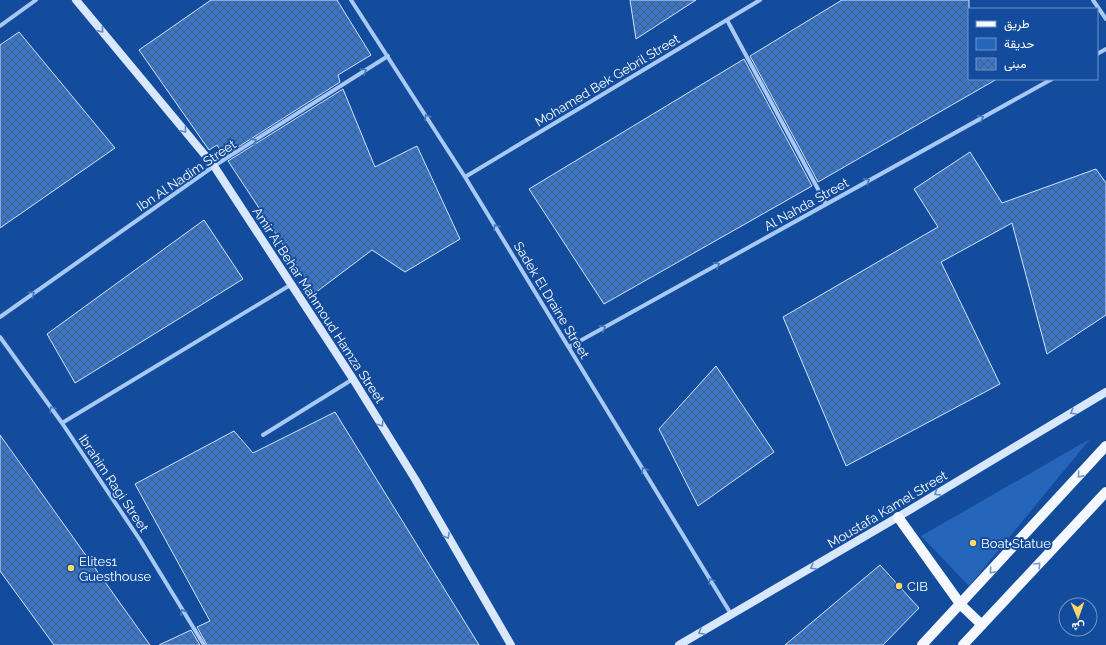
<svg xmlns="http://www.w3.org/2000/svg" width="1106" height="645" viewBox="0 0 1106 645" font-family="Raleway,Vazirmatn,sans-serif">
<style>
.park{fill:#2566ba}
.building{fill:url(#building-cross-hatch);stroke:#d0e4fd}
.lines{fill:none;stroke-linecap:round;stroke-linejoin:round}
.street{stroke:#a8c9f4;stroke-width:4}
.secondary{stroke:#d8e7fd;stroke-width:8}
.primary{stroke:#f5f9ff;stroke-width:10}
.oneway{stroke:#628ac3}
.oneway2{stroke:#4778bb}
.oneway3{stroke:#799ac9}
.poi-dot{fill:#ffd76b;stroke:#134c9c;stroke-width:1.5}
.labels{text-anchor:middle;stroke-width:4;stroke-linejoin:round;paint-order:stroke}
.street-label{font-size:13px;fill:#fff;stroke:#134c9c}
.poi-label{font-size:13px;fill:#fff;stroke:#134c9c;text-anchor:start}
</style>
<defs>
<pattern id="building-cross-hatch" width="8" height="8" patternUnits="userSpaceOnUse"><rect width="8" height="8" fill="#3c75c3"/><path d="M0 0l8 8M0 8l8-8" fill="none" stroke="#446088"/></pattern>
</defs>
<rect width="100%" height="100%" fill="#134c9c"/>
<!-- park -->
<path class="park" d="M1090,439l-121,147 -48,-50z"/>
<!-- building -->
<path class="building" d="M211,0h126l34,55 -33,20 2,7 -116,74 -7,-11 -8,5 -70,-100z
M630,0h66l-60,39z
M842,0h127v79h28l-179,103 -68,-126z
M19,32l96,116 -115,80v-183z
M744,59l68,127 -208,118 -75,-115z
M343,89l32,78 42,-21 43,93 -55,33 -33,-22 -57,43 -87,-132z
M970,152l32,51 94,-34 10,14v132l-59,39 -35,-131 -71,39 59,122 -154,82 -63,-149 155,-90 -24,-38z
M204,220l39,59 -168,104 -28,-49z
M716,366l58,86 -76,54 -39,-77z
M335,412l144,233h-272l-10,-18 13,-6 -75,-137 99,-53 19,22z
M0,435l150,210h-96l-54,-74z
M880,565l39,43 -36,37h-98z
M191,630l9,15h-41z"/>
<g class="lines">
<!-- street -->
<path class="street" d="M351,0l114,177 266,437
M1093,0l13,19
M727,20l99,184
M0,26l36,-26
M1097,54l9,-5
M465,177l295,-177
M0,317l214,-151 174,-110
M0,337l62,86 78,117 64,105
M569,347l483,-268
M62,423l230,-139
M263,435l90,-56"/>
<!-- secondary -->
<path class="secondary" d="M76,0l138,166 139,213 62,100 96,166
M679,645l219,-128 208,-125"/>
<!-- primary -->
<path class="primary" d="M898,517l63,88 21,20
M922,645l184,-199
M963,645l143,-153"/>
</g>
<!-- one-way arrows -->
<defs><path id="oneway-chevron" d="M-2-3.5L2.5 0L-2 3.5" fill="none" stroke-width="1.6" stroke-linecap="round" stroke-linejoin="round"/></defs>
<g class="oneway">
<use href="#oneway-chevron" transform="translate(101 30) rotate(50)"/>
<use href="#oneway-chevron" transform="translate(184 130) rotate(50)"/>
<use href="#oneway-chevron" transform="translate(1073 412) rotate(149)"/>
<use href="#oneway-chevron" transform="translate(381 424) rotate(58)"/>
<use href="#oneway-chevron" transform="translate(937 493) rotate(149)"/>
<use href="#oneway-chevron" transform="translate(447 536) rotate(60)"/>
<use href="#oneway-chevron" transform="translate(813 567) rotate(150)"/>
<use href="#oneway-chevron" transform="translate(701 632) rotate(150)"/>
</g>
<g class="oneway2">
<use href="#oneway-chevron" transform="translate(364 71) rotate(-32)"/>
<use href="#oneway-chevron" transform="translate(427 117) rotate(-123)"/>
<use href="#oneway-chevron" transform="translate(981 118) rotate(-29)"/>
<use href="#oneway-chevron" transform="translate(254 141) rotate(-32)"/>
<use href="#oneway-chevron" transform="translate(867 181) rotate(-29)"/>
<use href="#oneway-chevron" transform="translate(496 227) rotate(-122)"/>
<use href="#oneway-chevron" transform="translate(717 265) rotate(-29)"/>
<use href="#oneway-chevron" transform="translate(32 294) rotate(-35)"/>
<use href="#oneway-chevron" transform="translate(603 328) rotate(-29)"/>
<use href="#oneway-chevron" transform="translate(52 409) rotate(-126)"/>
<use href="#oneway-chevron" transform="translate(644 470) rotate(-121)"/>
<use href="#oneway-chevron" transform="translate(711 581) rotate(-121)"/>
<use href="#oneway-chevron" transform="translate(183 612) rotate(-121)"/>
</g>
<g class="oneway3">
<use href="#oneway-chevron" transform="translate(1080 475) rotate(132)"/>
<use href="#oneway-chevron" transform="translate(1038 565) rotate(-47)"/>
<use href="#oneway-chevron" transform="translate(992 571) rotate(132)"/>
</g>
<!-- markers -->
<g class="poi-dot">
<circle cx="973" cy="543" r="4"/>
<circle cx="71" cy="568" r="4"/>
<circle cx="899" cy="586" r="4"/>
</g>
<g class="labels">
<!-- street labels -->
<g class="street-label">
<text transform="translate(607 80) rotate(-31)" y="5">Mohamed Bek Gebril Street</text>
<text transform="translate(186 175) rotate(-34)" y="5">Ibn Al Nadim Street</text>
<text transform="translate(806 204) rotate(-29)" y="5">Al Nahda Street</text>
<text transform="translate(552 300) rotate(59)" y="5">Sadek El Draine Street</text>
<text transform="translate(319 305) rotate(57)" y="5">Amir Al Behar Mahmoud Hamza Street</text>
<text transform="translate(114 483) rotate(56)" y="5">Ibrahim Ragi Street</text>
<text transform="translate(887 509) rotate(-31)" y="5">Moustafa Kamel Street</text>
</g>
<!-- poi labels -->
<g class="poi-label">
<text x="981" y="548">Boat Statue</text>
<text x="79" y="566">Elites1<tspan x="79" dy="15">Guesthouse</tspan></text>
<text x="907" y="591">CIB</text>
</g>
</g>
<!-- legend -->
<rect x="968" y="8" width="130" height="72" fill="#134c9c" stroke="#7194c4"/>
<rect x="976" y="21" width="20" height="6" fill="#f5f9ff" stroke="#7194c4"/>
<text x="1004" y="28" font-size="12" fill="#ffffff">طريق</text>
<rect x="976" y="38" width="20" height="12" fill="#2566ba" stroke="#7194c4"/>
<text x="1004" y="48" font-size="12" fill="#ffffff">حديقة</text>
<rect x="976" y="58" width="20" height="12" fill="url(#building-cross-hatch)" stroke="#7194c4"/>
<text x="1004" y="68" font-size="12" fill="#ffffff">مبنى</text>
<!-- north arrow -->
<g transform="translate(1078 617) rotate(178)"><circle r="19" fill="#134c9c" stroke="#7194c4"/>
<path d="M0-3L7 15L0 10L-7 15Z" fill="#ffd76b"/>
<text y="-6" font-size="11" font-weight="bold" text-anchor="middle" fill="#ffffff">ش</text>
</g>
</svg>
